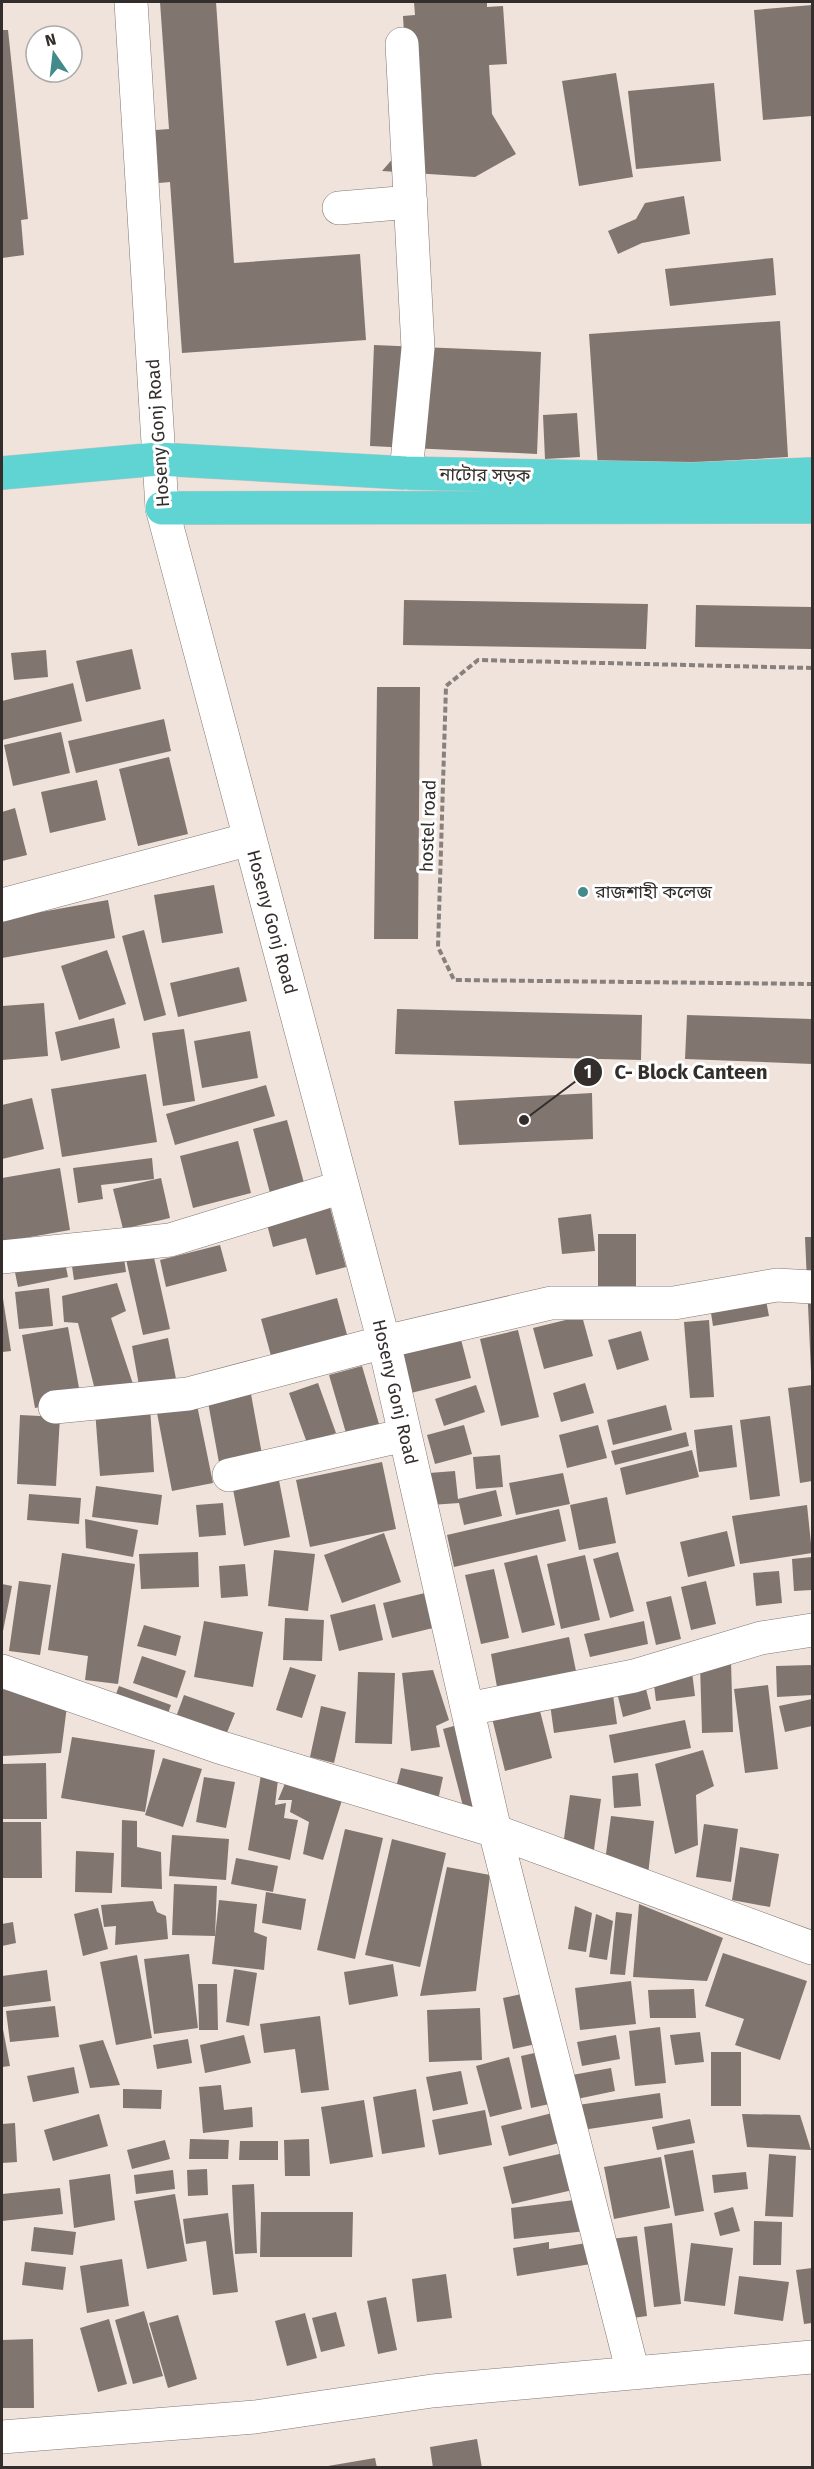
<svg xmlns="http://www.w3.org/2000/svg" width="814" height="2469" viewBox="0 0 814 2469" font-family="'Fira Sans','Noto Sans Bengali',sans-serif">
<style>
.building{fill:#80756f}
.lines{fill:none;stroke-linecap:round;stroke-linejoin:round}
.minor-casing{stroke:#827771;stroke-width:34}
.highway-casing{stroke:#c6c4c4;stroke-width:34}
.path{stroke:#88807c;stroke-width:4;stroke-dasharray:6 3;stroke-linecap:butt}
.minor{stroke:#fff;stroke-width:33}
.highway{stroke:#60d4d3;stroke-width:33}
.poi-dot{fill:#438b8a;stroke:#fff;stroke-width:2}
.labels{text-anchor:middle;stroke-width:6;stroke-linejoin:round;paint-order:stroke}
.street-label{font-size:18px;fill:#332e2c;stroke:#fff}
.poi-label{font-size:18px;fill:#332e2c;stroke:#fff;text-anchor:start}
.leader{fill:none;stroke:#332e2c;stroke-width:2}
.callout-dot{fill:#332e2c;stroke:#fff;stroke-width:2}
.mark-label{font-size:18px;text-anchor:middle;font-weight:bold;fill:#fff}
.callout-label{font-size:20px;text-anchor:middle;font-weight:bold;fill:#332e2c;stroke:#fff;stroke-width:6;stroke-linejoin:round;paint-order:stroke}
</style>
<rect width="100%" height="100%" fill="#efe3dc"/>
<!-- building -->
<path class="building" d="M160,2h56l18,261 126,-9 6,86 -184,13 -12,-171 -23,2 -4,-53 26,-2z
M414,2h73v5l16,-1 4,58 -18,1 3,49 24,40 -41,23 -93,-6 41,-47 -3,-56 -14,1 -3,-53 12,-1z
M812,5v111l-49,4 -9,-110z
M2,30h6l20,189 -7,1 3,35 -22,3z
M616,73l17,104 -54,9 -17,-105z
M714,83l7,78 -85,8 -8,-78z
M684,196l6,38 -48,9 -24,11 -10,-23 28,-12 9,-16z
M773,258l3,37 -106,11 -5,-37z
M780,321l8,136 -190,11 -9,-134z
M374,345l167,7 -4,102 -167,-8z
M577,413l3,44 -35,2 -2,-44z
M404,600l244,4 -2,45 -243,-4z
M696,605l116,2v42l-117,-2z
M132,649l9,40 -55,13 -10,-41z
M46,650l2,27 -34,3 -3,-27z
M73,683l9,38 -80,19v-39z
M377,687h43l-2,252h-44z
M164,719l7,32 -95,22 -8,-32z
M61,732l9,41 -57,13 -9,-41z
M169,757l19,77 -50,12 -19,-77z
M97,780l9,40 -56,13 -9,-41z
M15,808l12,47 -25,6v-49z
M214,885l9,48 -61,10 -8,-48z
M108,900l7,38 -113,20v-39z
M144,930l22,85 -22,6 -22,-85z
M107,950l19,54 -47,16 -18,-54z
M239,967l8,34 -69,16 -8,-34z
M44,1003l4,53 -46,4v-54z
M397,1009l245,6 -1,45 -246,-6z
M687,1015l125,4v45l-127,-5z
M114,1018l6,30 -59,13 -6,-29z
M184,1029l11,72 -32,5 -11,-73z
M250,1031l8,47 -56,10 -8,-47z
M146,1074l11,68 -95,15 -11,-68z
M266,1085l9,31 -100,29 -9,-31z
M592,1093l1,46 -134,6 -5,-44z
M32,1098l12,51 -42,10v-54z
M287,1120l17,63 -34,10 -17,-64z
M238,1141l13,52 -58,15 -13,-52z
M152,1158l2,21 -53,6 2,14 -25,4 -5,-35z
M60,1168l10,62 -68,12v-64z
M161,1178l9,40 -47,11 -10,-40z
M328,1200l18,67 -30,8 -10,-37 -33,9 -8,-30z
M591,1214l4,37 -33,3 -4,-36z
M120,1230l6,42 -52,8 -6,-41z
M148,1231l22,98 -27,6 -22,-98z
M598,1234h38v55l-38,3z
M805,1237h7v135h-1z
M60,1238l8,39 -50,10 -8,-39z
M220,1245l7,26 -61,16 -6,-27z
M117,1283l9,28 -15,7 24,72 -38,8 -19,-75 -14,-1 -2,-26z
M49,1288l4,38 -34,3 -4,-37z
M764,1290l5,26 -56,10 -4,-26z
M2,1292l9,59 -9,1z
M337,1298l12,44 -76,21 -12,-44z
M582,1316l11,40 -49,13 -11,-41z
M709,1320l5,77 -24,1 -6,-76z
M68,1327l13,72 -46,9 -13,-73z
M458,1328l13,50 -60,15 -13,-50z
M518,1330l21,87 -38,9 -21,-87z
M641,1331l8,29 -32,10 -9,-30z
M168,1338l9,46 -37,7 -8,-45z
M362,1366l17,58 -33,9 -17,-58z
M318,1383l18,50 -29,10 -18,-50z
M585,1383l9,30 -33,9 -8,-29z
M476,1385l9,27 -41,14 -9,-27z
M812,1385v96l-12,2 -12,-95z
M251,1394l12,66 -43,8 -12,-66z
M197,1405l16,78 -41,8 -15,-78z
M666,1405l6,25 -59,15 -6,-25z
M150,1406l4,66 -54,4 -5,-66z
M20,1415l40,2 -4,69 -39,-2z
M770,1416l10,80 -30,4 -10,-80z
M464,1425l8,29 -37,10 -8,-29z
M598,1425l9,33 -40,10 -8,-33z
M732,1425l5,42 -38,5 -5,-42z
M686,1432l3,14 -74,19 -4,-14z
M692,1450l7,27 -73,18 -6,-27z
M500,1455l3,32 -27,2 -3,-32z
M382,1462l14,67 -86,18 -14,-67z
M277,1470l13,67 -46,9 -13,-67z
M455,1471l3,28 38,-9 6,26 -38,9 -5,-22 -28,2 -2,-32z
M563,1473l7,31 -54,11 -7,-32z
M96,1486l66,9 -4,30 -66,-8z
M29,1494l52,4 -2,26 -52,-4z
M607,1497l9,46 -37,7 -9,-45z
M223,1503l3,32 -27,2 -3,-32z
M807,1505l5,48 -72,11 -8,-48z
M559,1509l7,32 -112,26 -7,-32z
M85,1519l53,11 -5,27 -47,-9z
M727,1531l8,35 -47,11 -8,-35z
M384,1533l17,49 -59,21 -18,-48z
M274,1550l41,4 -7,57 -40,-5z
M198,1552l1,35 -58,2 -2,-35z
M618,1552l16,59 -24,7 -17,-59z
M62,1553l73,11 -17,120 -33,-4 3,-24 -40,-6z
M537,1555l18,70 -33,8 -18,-70z
M585,1555l15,65 -39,9 -14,-65z
M812,1557v33l-18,1 -2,-32z
M245,1564l3,32 -27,2 -2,-32z
M494,1569l15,69 -28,6 -16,-69z
M779,1571l3,32 -26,3 -3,-33z
M19,1581l32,4 -11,70 -31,-4z
M706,1581l10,43 -25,6 -10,-43z
M2,1584l10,2 -9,45h-1z
M425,1593l8,35 -41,10 -9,-35z
M671,1596l10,43 -25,6 -10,-43z
M375,1604l8,36 -44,11 -9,-36z
M285,1618l39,2 -2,41 -39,-1z
M204,1621l59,11 -10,55 -59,-10z
M644,1621l4,23 -58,13 -6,-23z
M144,1625l37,11 -5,20 -39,-10z
M569,1637l7,34 -79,16 -6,-33z
M142,1656l44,15 -9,27 -44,-15z
M690,1656l5,40 -39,5 -5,-40z
M639,1661l12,48 -28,8 -12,-49z
M731,1662l2,70 -31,1 -2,-69z
M812,1665v30l-35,2 -1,-31z
M290,1667l26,8 -14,43 -26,-8z
M433,1670l16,50 -13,6 4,21 -29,4 -9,-78z
M358,1672l37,1 -3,71 -37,-1z
M768,1685l10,84 -33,4 -11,-84z
M119,1686l52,19 -13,36 -52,-20z
M612,1688l5,36 -63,9 -5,-36z
M2,1689l65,17 -6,47 -59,3z
M184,1695l51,18 -9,22 -50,-18z
M812,1699v27l-27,6 -6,-26z
M321,1706l25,6 -12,51 -24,-6z
M539,1707l13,51 -47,13 -13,-53z
M685,1720l6,28 -77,15 -5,-28z
M472,1721l20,82 -28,7 -21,-81z
M72,1737l83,13 -10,62 -84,-14z
M703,1750l11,36 -18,9 2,50 -23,9 -20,-90z
M163,1758l39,11 -19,58 -38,-12z
M46,1763l1,56h-45v-55z
M401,1768l42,9 -6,28 -43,-10z
M262,1769l17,2 -4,34 11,-2 -2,15 14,2 -8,40 -42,-10z
M638,1773l3,33 -27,2 -2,-32z
M289,1774l55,20 -21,66 -20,-6 6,-32 -19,-10 2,-12h-14z
M204,1777l31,5 -9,46 -30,-6z
M570,1795l31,4 -8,58 -31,-4z
M611,1816l43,5 -6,54 -44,-6z
M122,1820l15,1v26l24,5 1,37 -41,-2z
M2,1822h39l1,56h-40z
M704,1824l34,5 -7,53 -35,-5z
M345,1829l38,9 -28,121 -38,-9z
M172,1835l57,4 -3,41 -57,-4z
M392,1839l54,14 -26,114 -55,-12z
M740,1847l39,7 -9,53 -38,-7z
M76,1851l38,2 -2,40 -37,-1z
M236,1858l42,8 -5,26 -42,-8z
M447,1867l43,8 -14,116 -56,5z
M174,1884l43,2 -2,50 -43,-1z
M266,1892l40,7 -5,31 -39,-7z
M219,1900l38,4 -3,28 13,5 -3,33 -52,-6z
M153,1901l4,11 9,4 2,23 -53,6 1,-19 -12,1 -3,-22z
M639,1904l84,34 -16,43 -74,-4z
M575,1906l17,7 -6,39 -18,-3z
M98,1908l10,41 -25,7 -9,-42z
M616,1912l16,2 -7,61 -15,-1z
M596,1914l17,7 -6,39 -18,-3z
M13,1922l3,21 -14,3v-22z
M723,1953l84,28 -27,79 -45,-15 9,-26 -39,-13z
M189,1954l9,74 -44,6 -10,-75z
M137,1955l15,83 -36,7 -16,-83z
M393,1964l5,32 -49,9 -5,-33z
M234,1969l23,4 -8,53 -23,-4z
M47,1970l4,31 -48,6 -1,-31z
M631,1981l5,43 -56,6 -5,-42z
M198,1984h19l1,46h-19z
M694,1989l2,29h-46l-2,-28z
M539,1990l11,51 -37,8 -10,-51z
M55,2006l4,31 -49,5 -4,-31z
M480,2008l2,52 -53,2 -2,-52z
M320,2016l9,74 -28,3 -6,-44 -31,4 -4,-29z
M2,2024l8,42 -8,1z
M660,2027l6,56 -31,3 -6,-55z
M700,2032l4,30 -29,3 -5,-30z
M244,2035l7,28 -46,10 -5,-28z
M616,2035l4,24 -38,7 -5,-24z
M188,2039l4,24 -35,6 -4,-24z
M103,2040l17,45 -30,3 -11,-43z
M557,2048l11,52 -37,8 -10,-52z
M711,2052h30v54h-30z
M509,2057l13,52 -32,8 -14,-51z
M74,2067l5,26 -46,9 -6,-26z
M611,2068l4,23 -38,8 -5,-24z
M461,2071l7,33 -35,7 -7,-34z
M221,2085l3,25 28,-3 1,20 -50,6 -4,-46z
M123,2089l39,1 -1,19 -38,-1z
M416,2089l9,58 -43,7 -9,-57z
M660,2093l3,25 -81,12 -4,-25z
M364,2100l9,57 -43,7 -9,-57z
M568,2109l7,30 -66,17 -8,-30z
M485,2110l7,35 -53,10 -7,-35z
M99,2114l9,32 -55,15 -9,-31z
M742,2114l58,1 11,35 -64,-3z
M690,2119l5,24 -38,7 -5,-23z
M15,2123l2,39 -15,1v-39z
M190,2139l39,1 -1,19h-39z
M309,2139l1,37h-25l-1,-36z
M165,2140l5,19 -38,10 -5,-19z
M240,2141h38v19h-39z
M693,2150l11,61 -29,5 -11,-61z
M568,2152l9,37 -65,15 -9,-37z
M769,2154l27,2 -3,61 -28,-1z
M661,2157l9,51 -56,11 -10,-52z
M207,2169l1,26 -20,1 -1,-26z
M173,2170l2,19 -39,5 -2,-19z
M746,2172l2,17 -34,4 -2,-18z
M110,2174l5,46 -41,8 -5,-48z
M254,2184l3,69 -22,1 -3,-69z
M60,2188l3,26 -61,7v-27z
M175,2194l12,67 -40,8 -13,-68z
M582,2199l4,32 -72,8 -3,-31z
M733,2207l7,24 -20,5 -6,-23z
M261,2212h92l-1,45h-92z
M228,2213l10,79 -25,3 -7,-54 -20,3 -3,-25z
M754,2221l28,1 -1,43h-28z
M672,2223l9,81 -27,3 -10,-80z
M34,2227l42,5 -3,23 -42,-4z
M637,2236l10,80 -28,4 -9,-81z
M549,2242v7l44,-7 4,21 -80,13 -4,-28z
M691,2243l42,5 -8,58 -41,-5z
M122,2259l7,47 -42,7 -7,-47z
M25,2262l41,5 -3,23 -41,-5z
M812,2268v55l-8,1 -8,-54z
M446,2274l6,44 -35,4 -5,-43z
M739,2276l50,6 -6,39 -49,-7z
M386,2297l11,53 -19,4 -11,-53z
M144,2311l19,65 -30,8 -18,-64z
M336,2312l9,34 -24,6 -9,-34z
M305,2313l12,45 -30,8 -12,-45z
M178,2315l19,64 -29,9 -19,-65z
M109,2319l18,65 -29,8 -18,-64z
M33,2339l1,69h-32v-68z
M477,2439l5,29h-49l-3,-21z
M375,2458l2,10h-49v-2z"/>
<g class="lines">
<!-- minor casing -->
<g class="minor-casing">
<path id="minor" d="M131,2l31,506 222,834 111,489 138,542
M402,44l16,304 -12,125
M339,208l72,-6
M2,905l248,-66
M2,1257l168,-17 172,-53
M55,1407l133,-13 196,-52 167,-39h123l103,-18 35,2
M229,1475l176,-40
M2,1671l217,76 276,84 317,117
M468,1709l166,-33 127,-38 51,-8
M2,2437l253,-20 177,-26 380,-34"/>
</g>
<!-- highway casing -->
<g class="highway-casing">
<path id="highway" d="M2,473l156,-14 248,14 286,6 120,-5
M162,508l650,-1"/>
</g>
<!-- path -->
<path class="path" d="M812,668l-334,-8 -32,26 -8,261 16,33 358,4"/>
<!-- minor -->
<use href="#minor" class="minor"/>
<!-- highway -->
<use href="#highway" class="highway"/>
</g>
<!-- markers -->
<circle class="poi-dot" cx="583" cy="892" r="6"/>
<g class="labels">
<!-- street labels -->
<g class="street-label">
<text transform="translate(158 433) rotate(-94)" y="6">Hoseny Gonj Road</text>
<text transform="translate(485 475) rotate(1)" y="6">নাটোর সড়ক</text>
<text transform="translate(428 826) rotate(-88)" y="6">hostel road</text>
<text transform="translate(272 922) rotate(75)" y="6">Hoseny Gonj Road</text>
<text transform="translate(395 1392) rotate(77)" y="6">Hoseny Gonj Road</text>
</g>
<!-- poi labels -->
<g class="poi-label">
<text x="595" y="898">রাজশাহী কলেজ</text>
</g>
</g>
<!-- callouts -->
<path class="leader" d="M524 1120L588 1072"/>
<g class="callout-dot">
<circle cx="524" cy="1120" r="6"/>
<circle cx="588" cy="1072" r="15"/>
</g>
<g class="mark-label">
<text x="588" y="1078">1</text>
</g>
<g class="callout-label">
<text x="691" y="1079">C- Block Canteen</text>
</g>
<!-- border -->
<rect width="814" height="2469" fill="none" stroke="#332e2c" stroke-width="6"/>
<!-- north arrow -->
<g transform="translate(54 54) rotate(346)"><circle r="28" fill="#ffffff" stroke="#adabab" stroke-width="1.5"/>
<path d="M0-4.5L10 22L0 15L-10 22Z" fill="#438b8a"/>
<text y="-9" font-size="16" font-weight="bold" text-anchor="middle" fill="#332e2c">N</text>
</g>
</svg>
